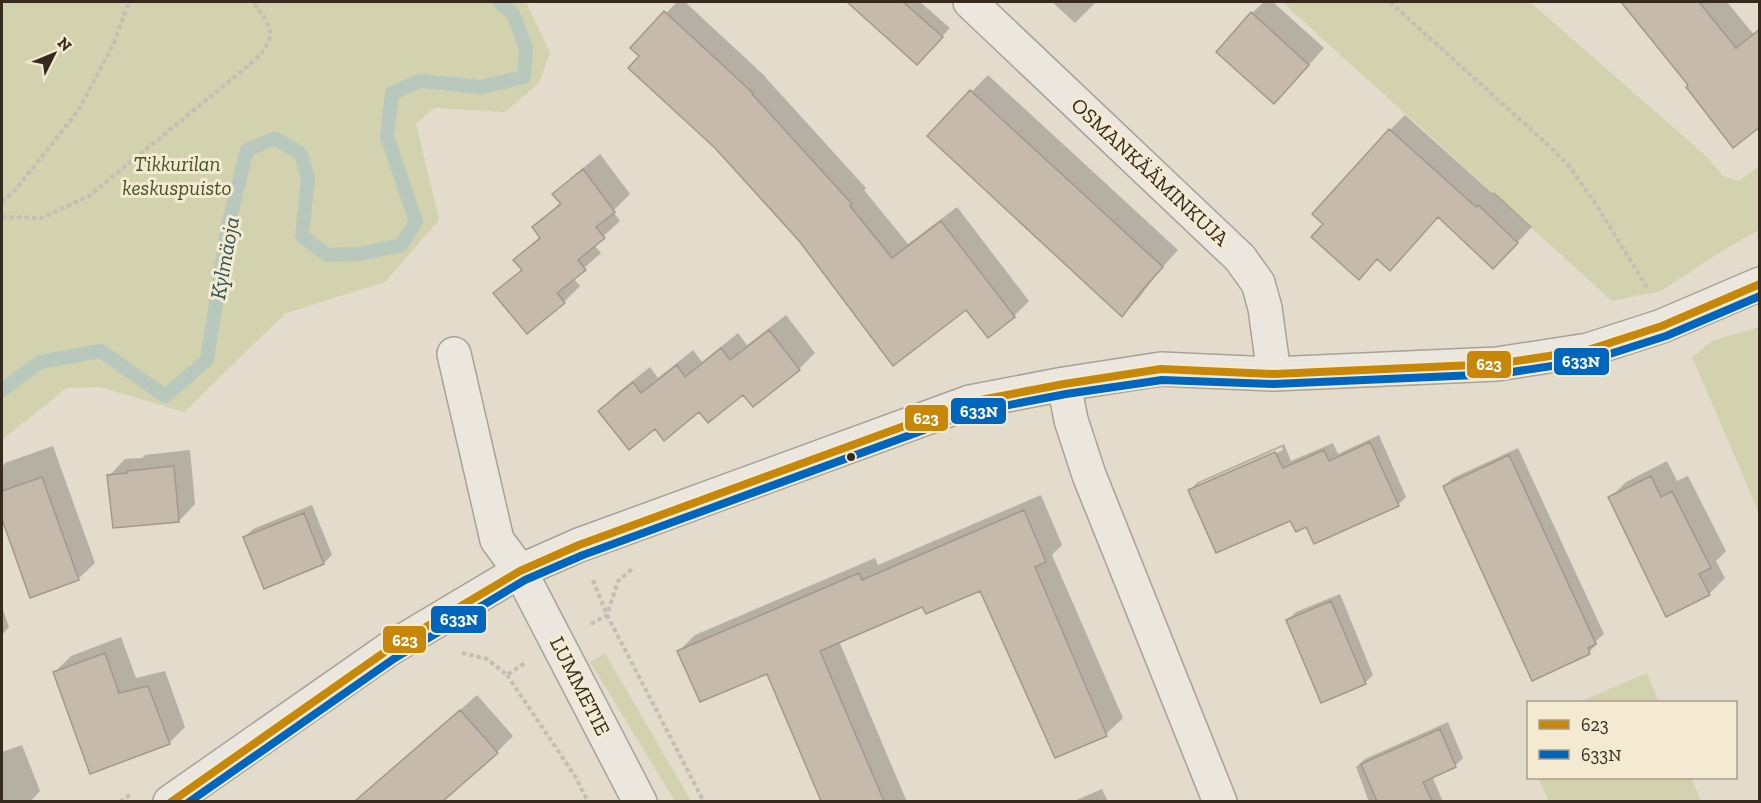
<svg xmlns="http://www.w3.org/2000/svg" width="1761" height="803" viewBox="0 0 1761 803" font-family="'Zilla Slab',serif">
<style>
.green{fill:#d2d2af}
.shadow{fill:#0003;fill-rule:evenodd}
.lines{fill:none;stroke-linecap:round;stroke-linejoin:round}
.stream{stroke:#b8c8bd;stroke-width:14}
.building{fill:#c6baad;stroke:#a3988c;stroke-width:1.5}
.minor-casing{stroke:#a8a196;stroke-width:36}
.path{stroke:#c4beb5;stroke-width:4;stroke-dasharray:4.5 3;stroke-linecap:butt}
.minor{stroke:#ebe7de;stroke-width:33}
.bus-1-casing{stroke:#f4ead2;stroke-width:12}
.bus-2-casing{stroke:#f4ead2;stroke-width:12}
.bus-1{stroke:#c78708;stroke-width:8}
.bus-2{stroke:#0065bd;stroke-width:8}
.bus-dot{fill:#362a1e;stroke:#f4ead2;stroke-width:2}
.labels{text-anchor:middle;stroke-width:6;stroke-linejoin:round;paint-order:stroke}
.park-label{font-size:21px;font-style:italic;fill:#475225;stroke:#f4ead2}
.street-label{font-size:21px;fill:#362a1e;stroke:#f4ead2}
.water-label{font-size:22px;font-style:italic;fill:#2e5653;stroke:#f4ead2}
.line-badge{stroke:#f4ead2;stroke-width:2}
.badge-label{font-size:16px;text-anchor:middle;font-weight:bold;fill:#fff}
</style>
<rect width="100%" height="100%" fill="#e3dccc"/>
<!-- green -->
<path class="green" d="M2,2h524l24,51 -11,30 -34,29 -70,-4 -19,15 23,97 -54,62 -99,31 -102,99 -84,-25 -33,1 -65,52z
M1282,2h248l176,154 17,20 16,5 20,-15v64l-37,21 -61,40 -49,10z
M1759,327h1l-1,186 -67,-156 20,-16z
M605,653l86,148h-16l-85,-139z
M1647,673l12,29h-80z
M1538,778h153l10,23h-152z"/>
<!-- shadow -->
<path class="shadow" d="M677,2h8l81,75v1l100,110 -2,2 44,54 49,-37 72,94 -15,15 -47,-8 -166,-67 -169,-193z
M849,2h71l30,26 -33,35z
M1052,2h44l-21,21z
M1264,2h9l51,46 -34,38 -38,-73z
M1622,2h105l33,40 -70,43z
M988,75l190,175 -18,20 -22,29 -16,16 -193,-179z
M1405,115l87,78 2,-1 38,35 -24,25 -69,-36 -34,38 -27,4 -53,-34 65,-94z
M600,154l30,40 -17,17 7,10 -26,24 7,8 -28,25 7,8 -16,16 -69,-9 27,-24 -7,-9 26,-24 -7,-9 27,-25 -7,-8 17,-16z
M786,315l29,38 -16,16 -55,24 -89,34 -55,-16 16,-17 34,-27 8,11 35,-28 9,12 36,-29 9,12z
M1379,435l27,62 -8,8 -91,20 -16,-6 -101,-29 8,-8 86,-38 7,17 42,-18 5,11zM1282,447l1,3 -85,37v-3z
M53,446l42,117 -17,16 -47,17 -29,-81v-48l3,-4z
M1518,448l86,186 -8,7 1,3 -8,8 -145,-166 9,-8z
M190,450l5,54 -16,17 -70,-45 16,-17 17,-1 3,-3z
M1667,461l10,20 11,-5 38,75 -10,10 9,17 -16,16 -99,-96 16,-16z
M1041,495l21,50 -10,10 71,163 -17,16 -50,22 -75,-167 -58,16 -84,36 68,161h-84l-55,-130 -89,-21 16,-16 180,-77 3,7z
M312,505l20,50 -8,8 -59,24 -20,-50 8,-8z
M1340,594l33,81 -8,8 -77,-63 8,-8z
M2,607l7,20 -7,8z
M121,637l15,41 29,-7 20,56 -16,16 -114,-71 16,-16z
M477,695l36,41 -16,16 -57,50h-84z
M1448,722l15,36 -8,8 -23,10 11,26h-74l-13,-35 9,-8z
M22,745l18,46 -10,11h-28v-50z
M1102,789l6,13h-36z"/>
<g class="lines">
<!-- stream -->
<path class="stream" d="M2,390l38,-28 61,-11 64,45 42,-36 21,-134 19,-76 28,-12 26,16 7,24 -6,58 25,19 33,-1 41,-9 15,-23 -29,-86 5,-43 28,-12 61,6 43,-10 2,-29 -13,-34 -14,-12"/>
</g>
<!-- building -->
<path class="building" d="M847,2h56l40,35 -26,28z
M1621,2h78l37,46 24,-19v98l-27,21 -47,-61 2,-2z
M664,11l89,82 -1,1 100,110 -2,2 42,52 49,-37 74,96 -27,21 -22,-28 -73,56 -93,-124 -85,-94 -87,-80 11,-12 -9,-8z
M1251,12l58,53 -35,39 -58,-52z
M970,90l193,177 -19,21 -22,29 -195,-181z
M1389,129l87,78 2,-2 40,38 -25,26 -55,-52 -48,54 -13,-12 -18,21 -48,-43 12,-13 -11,-10z
M583,169l32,43 -19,15 9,11 -27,22 8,10 -29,23 8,10 -38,31 -34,-41 29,-23 -9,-10 27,-22 -8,-11 29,-23 -9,-10z
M769,330l31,40 -47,37 -10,-12 -35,28 -9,-11 -35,29 -9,-12 -26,21 -31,-39 35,-29 8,11 36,-28 8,12 36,-29 9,12z
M1370,442l29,64 -85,38 -8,-17 -10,5 -6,-11 -74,32 -28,-63 87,-38 8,16 41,-18 5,11z
M1509,455l87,189 -8,4 2,6 -58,27 -89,-195z
M174,466l5,56 -66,6 -6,-53 20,-2v-2z
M1651,476l10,21 11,-6 39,77 -12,6 11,21 -44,22 -58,-120z
M42,477l37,103 -49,18 -28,-79v-28z
M1024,510l22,52 -11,5 72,169 -52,22 -75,-167 -54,23 -4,-7 -102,44 64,150h-63l-54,-127 -67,28 -23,-51 182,-78 3,7z
M304,513l20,51 -60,25 -21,-52z
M1331,601l35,83 -45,19 -35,-83z
M105,653l14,40 29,-7 22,58 -80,30 -37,-102z
M460,710l38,43 -55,48h-88z
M1440,729l16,38 -33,15 9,19h-55l-16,-37z"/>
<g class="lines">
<!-- minor casing -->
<g class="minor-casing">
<path id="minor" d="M970,2l270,256 18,25 7,25 9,66
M454,354l43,186 23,31 120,231
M1064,384l7,36 18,55 131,327
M170,802l219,-153 131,-78 59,-26 391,-143 94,-18 97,-15 113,5 223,-10 91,-14 74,-24 98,-42"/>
</g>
<!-- path -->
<path class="path" d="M1390,2l158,143 21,21 27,38 52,85
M2,202l13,-12 63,-79 36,-68 15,-41
M2,217l39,1 48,-22 165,-135c25,-26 18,-33 -1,-59
M593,580l14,35 97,187
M591,624l16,-9 11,-34 14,-12
M462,653l25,6 20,16 18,-12
M507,675l68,101 13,26
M120,802l11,-8"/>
<!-- minor -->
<use href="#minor" class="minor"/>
<!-- bus-1 casing -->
<g class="bus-1-casing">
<path id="bus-1" d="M171,802l218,-153 131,-78 59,-26 391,-143 94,-18 97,-15 113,5 223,-10 91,-14 74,-24 98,-42"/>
</g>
<!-- bus-2 casing -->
<g class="bus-2-casing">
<path id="bus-2" d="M189,802l206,-144 130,-78 58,-25 390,-143 93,-18 96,-14 112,4 225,-10 92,-14 75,-24 94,-40"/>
</g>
<!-- bus-1 -->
<use href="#bus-1" class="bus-1"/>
<!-- bus-2 -->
<use href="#bus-2" class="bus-2"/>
</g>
<!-- markers -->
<circle class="bus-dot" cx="851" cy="457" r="5"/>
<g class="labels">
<!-- park labels -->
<g class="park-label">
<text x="177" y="171">Tikkurilan<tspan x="177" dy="24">keskuspuisto</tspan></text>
</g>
<!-- street labels -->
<g class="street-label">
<text transform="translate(1150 172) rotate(43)" y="7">OSMANKÄÄMINKUJA</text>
<text transform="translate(580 686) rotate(63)" y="7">LUMMETIE</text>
</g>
<!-- water labels -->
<g class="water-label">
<text transform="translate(224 258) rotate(-80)" y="8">Kylmäoja</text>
</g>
</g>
<g class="line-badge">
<rect x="1553" y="347" width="57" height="29" rx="6" fill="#0065bd"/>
<rect x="1466" y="350" width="46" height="29" rx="6" fill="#c78708"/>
<rect x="950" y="397" width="57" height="28" rx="6" fill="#0065bd"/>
<rect x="904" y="404" width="45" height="28" rx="6" fill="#c78708"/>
<rect x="430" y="605" width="57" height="29" rx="6" fill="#0065bd"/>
<rect x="382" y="625" width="45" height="29" rx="6" fill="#c78708"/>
</g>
<g class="badge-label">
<text x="1581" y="367">633N</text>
<text x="1489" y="370">623</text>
<text x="979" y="417">633N</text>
<text x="926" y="424">623</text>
<text x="459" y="625">633N</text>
<text x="405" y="646">623</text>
</g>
<!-- border -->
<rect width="1761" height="803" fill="none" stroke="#362a1e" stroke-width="6"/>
<!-- legend -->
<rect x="1527" y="701" width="210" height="78" fill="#f4ead2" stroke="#a89d8a" stroke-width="1.5"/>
<rect x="1539" y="720" width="30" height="9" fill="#c78708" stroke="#a89d8a" stroke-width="1.5"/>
<text x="1581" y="731" font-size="18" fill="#362a1e">623</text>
<rect x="1539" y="750" width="30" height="9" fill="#0065bd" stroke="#a89d8a" stroke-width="1.5"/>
<text x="1581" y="761" font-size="18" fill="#362a1e">633N</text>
<!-- north arrow -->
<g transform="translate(54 54) rotate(47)" stroke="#f4ead2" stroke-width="4.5" paint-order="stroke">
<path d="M0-4.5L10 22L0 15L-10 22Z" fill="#362a1e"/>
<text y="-9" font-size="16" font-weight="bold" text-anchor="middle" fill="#362a1e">N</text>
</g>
</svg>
